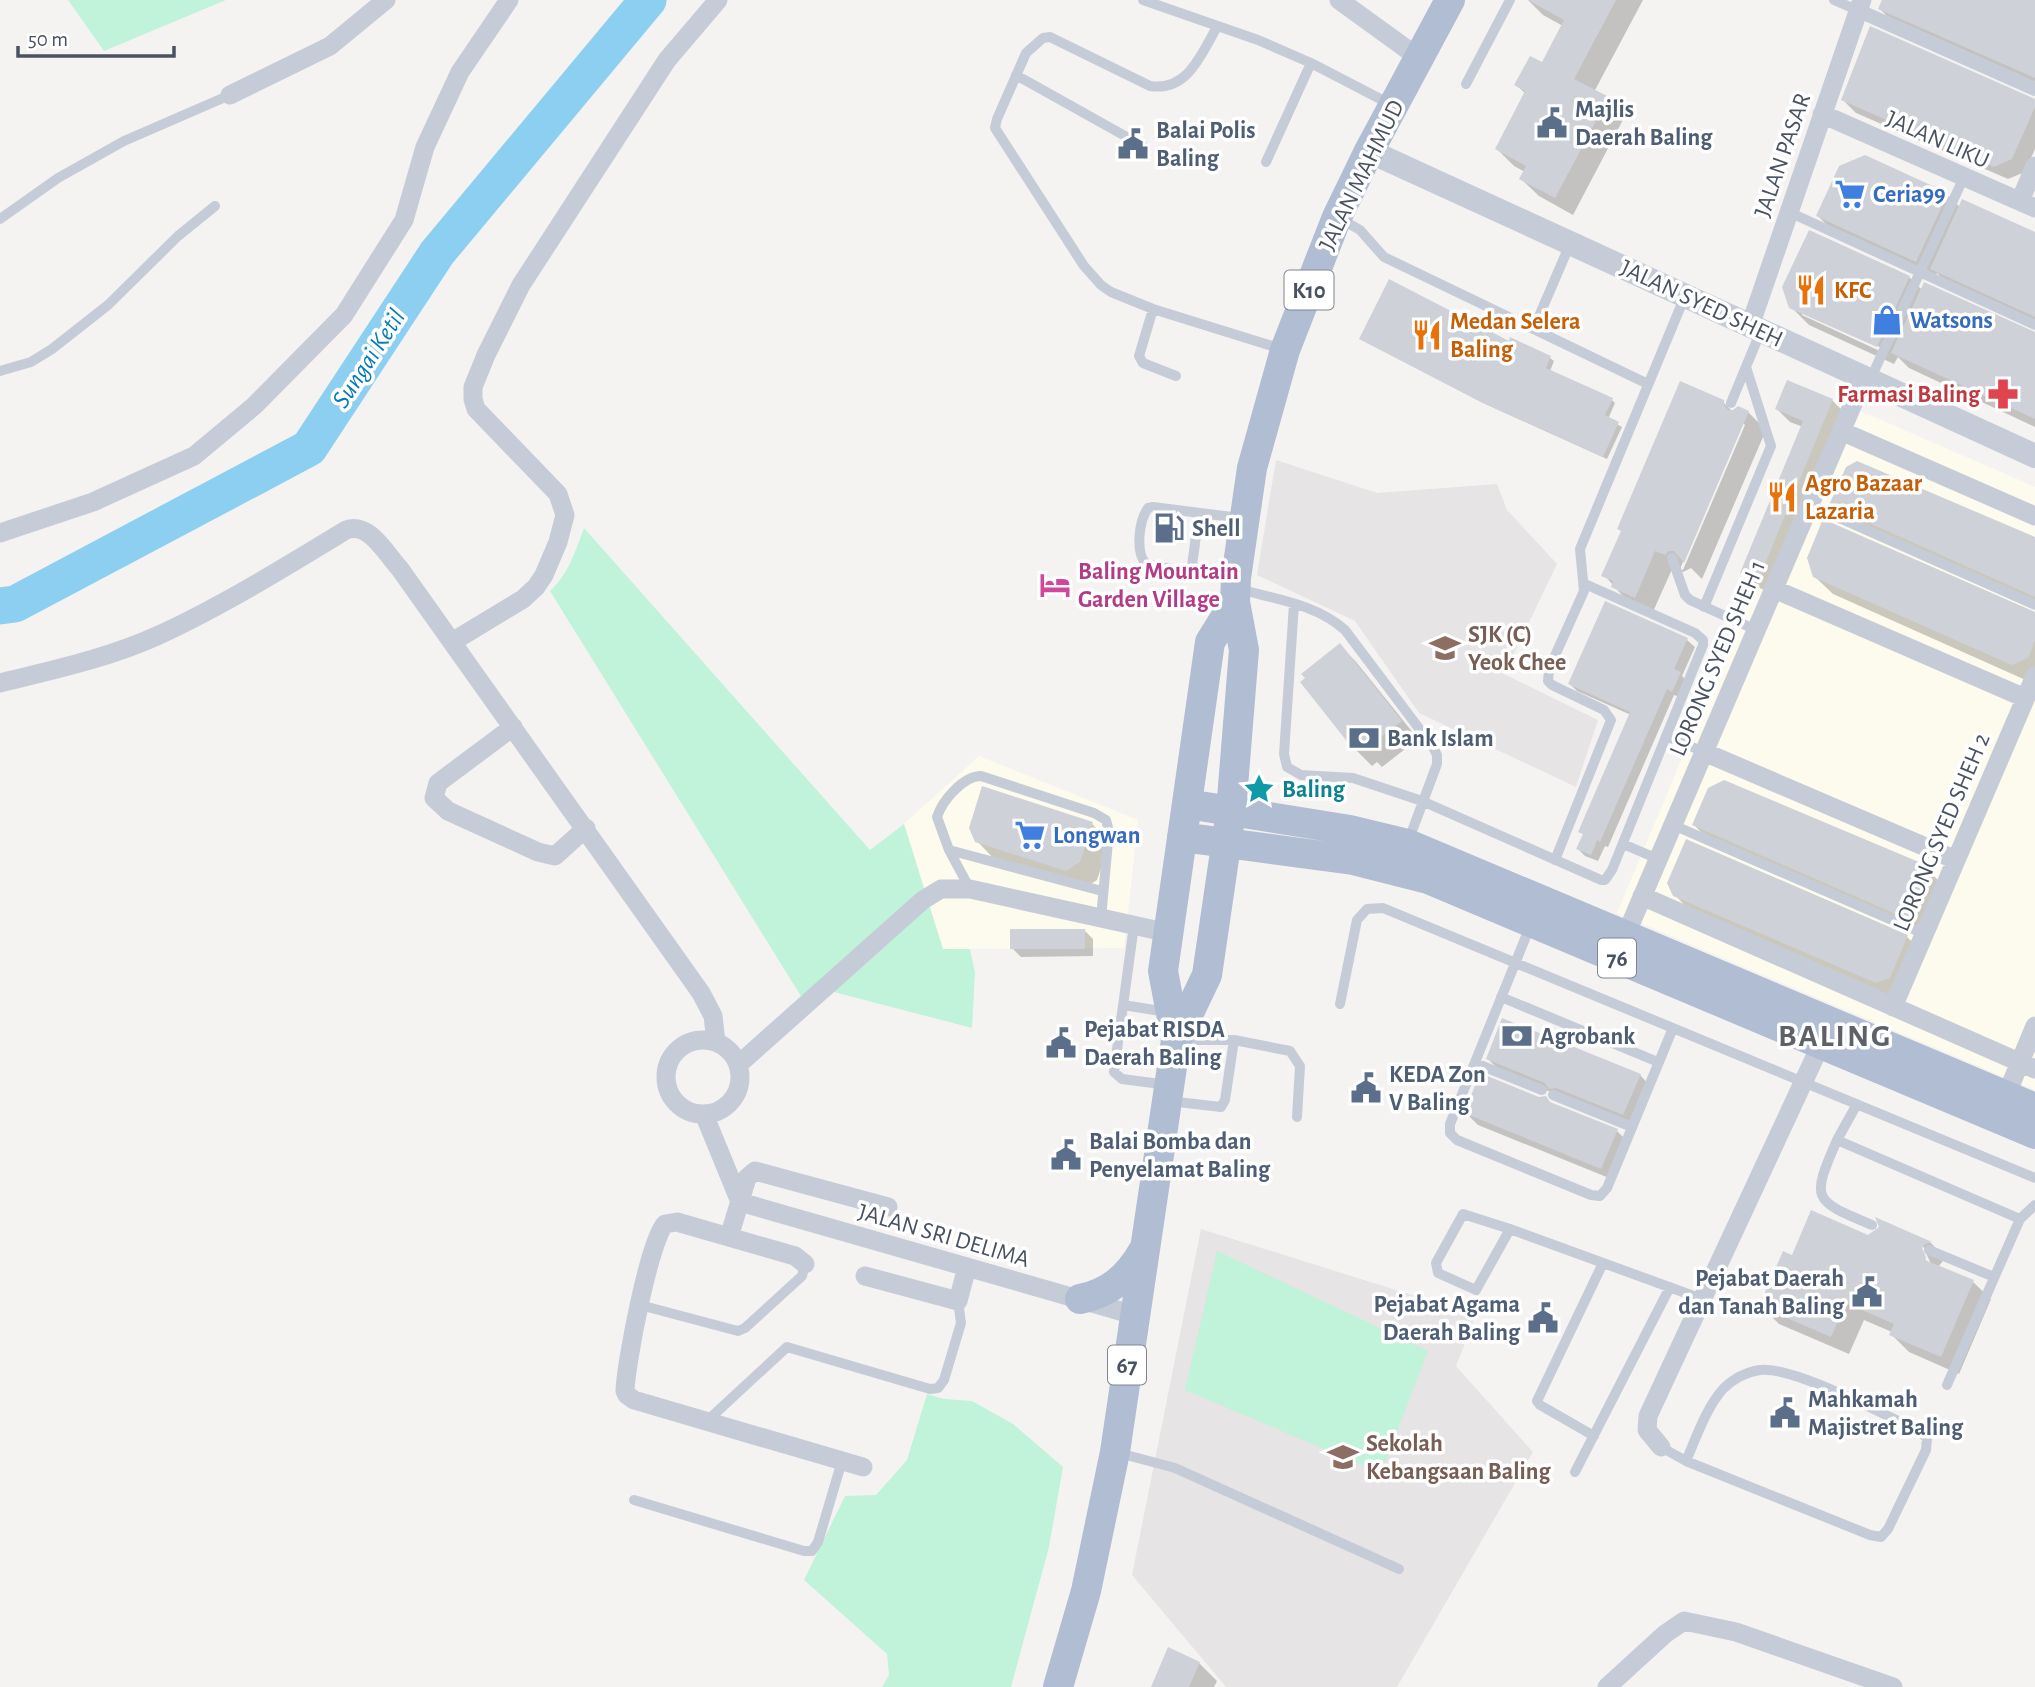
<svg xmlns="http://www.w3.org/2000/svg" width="2035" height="1687" viewBox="0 0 2035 1687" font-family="'Alegreya Sans',sans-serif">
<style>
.commercial{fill:#fdfbed}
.education{fill:#e6e4e4}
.green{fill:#c1f2da}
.shadow{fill:#0003;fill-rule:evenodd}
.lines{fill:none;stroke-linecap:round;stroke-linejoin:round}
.river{stroke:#8ccff1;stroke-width:37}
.building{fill:#ced1d8}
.service{stroke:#c6ccd7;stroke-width:10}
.pedestrian{stroke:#c6ccd7;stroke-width:14}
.minor{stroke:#c6ccd7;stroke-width:19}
.tertiary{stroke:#c6ccd7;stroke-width:24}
.primary{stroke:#b1bdd2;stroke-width:30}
.labels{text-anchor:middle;stroke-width:7;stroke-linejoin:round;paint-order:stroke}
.shield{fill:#fff;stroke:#808690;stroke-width:2}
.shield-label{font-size:23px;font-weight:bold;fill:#495261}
.service-label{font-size:24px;font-weight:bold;fill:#4e5e75;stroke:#fff;text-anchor:start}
.street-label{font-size:24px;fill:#495261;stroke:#fff}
.shop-label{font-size:24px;font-weight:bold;fill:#366cbe;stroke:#fff;text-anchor:start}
.food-label{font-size:24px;font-weight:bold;fill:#c56008;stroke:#fff;text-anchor:start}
.health-label{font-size:24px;font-weight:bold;fill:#be3a42;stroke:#fff;text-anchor:end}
.hotel-label{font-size:24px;font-weight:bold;fill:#b23c85;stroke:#fff;text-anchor:start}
.education-label{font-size:24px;font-weight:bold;fill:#785e54;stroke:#fff;text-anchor:start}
.culture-label{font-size:24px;font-weight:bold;fill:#0d838f;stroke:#fff;text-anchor:start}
.water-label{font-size:26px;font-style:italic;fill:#067ab7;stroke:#fff}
.district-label{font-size:32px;font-weight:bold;letter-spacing:2px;fill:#5e6168;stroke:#fff}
</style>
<rect width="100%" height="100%" fill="#f5f3f2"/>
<!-- commercial -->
<path class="commercial" d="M1833,399l202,88v603l-418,-177z
M979,756l159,64 -14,128 -181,1 -39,-125z"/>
<!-- education -->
<path class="education" d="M1276,460l101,33 120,-9 10,26 50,54 -53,110 94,46 -22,67 -157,-74 -64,-92 -98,-46z
M1201,1229l275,86 -20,51 77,86 -136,235h-171l-94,-112z"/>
<!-- green -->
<path class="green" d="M68,0h158l-122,51z
M584,528l286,322 34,-26 39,125h27l5,24 -3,55 -142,-37 -23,15 -257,-415c19,-18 25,-39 34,-63z
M1217,1251l211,100 -47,122 -196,-83z
M927,1394l17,5 28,2 41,23 50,43 -14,80 -38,140h-129l7,-12 -2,-21 -83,-74 41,-84 31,-1 31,-35z"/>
<!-- shadow -->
<path class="shadow" d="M1528,0h115l-49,92 14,7 17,17 -52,99 -34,-19 -18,-17 4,-7 -11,-6 -17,-17 29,-55 -10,-9 26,-20 21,-39 -20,-11z
M1882,0h153v82l-148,-66 -8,-8z
M2035,99v50l-10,23 -17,7 -152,-66 -13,-13z
M1865,157l82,38 13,12 75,27v90l-87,-40 -11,-11 -3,6 -99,-46 -17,-17z
M1909,277l13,13 113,44v93l-126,-59 -11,-11 -4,7 -85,-39 -18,-18zM1802,311l82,38 -2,3 -80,-37z
M1361,339l149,4 40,15 4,3 -4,10 62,29 3,3 -7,16 14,8 -15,32 -124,-56z
M1832,400l13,13 -74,180 -16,-7 -13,-13 61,-146 -13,-5 -13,-13z
M1723,402l10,10h15l18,18 -64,149 -11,-11 -8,4 -10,-5 -21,47 -22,-10 -26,-29zM1742,422l3,3 -62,145 -3,-1z
M1831,505l204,34v66l-186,-82z
M1814,576l221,38v66l-5,2 -197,-88z
M1605,603l82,37 8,7 -13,29 5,5 -7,16 -6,-2 -66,152 -3,-1 -7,15 -13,-5 -7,-7 6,-14 -4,-4 51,-116 -54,-24 -7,-7z
M1340,645l17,18 61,76 -36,28 -5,-5 -5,4 -18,-18 -52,-66z
M1092,824l18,17 -13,39 -13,8 -89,-28 -18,-19z
M1694,825l231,42 18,18 -11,53 -221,-96z
M1687,841l220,96 18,17 -30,46 -202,-86 -18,-19z
M1085,931l8,8v17l-72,1 -9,-9z
M1488,1059l152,16 12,13 -16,39 -136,-56z
M1551,1104l66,27 12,12 -15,37 -136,-55 -12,-12z
M1878,1221l53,22 16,17 -4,1 -5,6 35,15 18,17 -32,75 -50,-22 -18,-18 1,-2 -28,-12 -15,34 -70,-30 -18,-18 32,-49 75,-20 13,-9zM1919,1246h4l8,18 -3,1z
M1199,1663l18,18 -3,6h-61z"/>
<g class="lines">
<!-- river -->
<path class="river" d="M0,606l15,-2 294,-156 128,-195 211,-253"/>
</g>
<!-- building -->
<path class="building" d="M1528,0h88l-42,79 35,18 -54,101 -36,-19 7,-13 -31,-17 30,-58 -11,-6 16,-29 12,6 22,-42z
M1882,0h153v78l-157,-69z
M1870,26l165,73v8l-23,52 -18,8 -153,-67z
M1865,155l83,38 -32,69 -100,-46 23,-50z
M1962,199l73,33v85l-105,-48z
M1809,230l101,46 -33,71 -88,-39 -7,-21z
M1389,279l120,62 1,-4 41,19 -5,12 67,30 -8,17 14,7 -16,35 -126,-57 -118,-61z
M1924,282l111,50v87l-144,-66z
M1787,380l46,19 -75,182 -18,-8 63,-152 -28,-12z
M1680,381l44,19v5l4,5h5l5,-4 11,5 -65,152 -10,-12h-5l-4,4 -10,-4 -20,47 -24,-11 2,-6 -12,-5 20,-45 -4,-2z
M1857,461l178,76v60l-206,-92 17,-38z
M1823,519l212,93v29l-7,17 -16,7 -199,-88 -6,-19z
M1605,601l83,37 -14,31 7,3 -9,20 -5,-3 -67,153 -3,-2 -6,15 -15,-6 7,-15 -5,-2 52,-120 -62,-28z
M1340,643l62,78 -39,30 -4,-6 -6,4 -53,-67 5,-4 -4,-4z
M1724,780l202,85 6,16 -18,41 -222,-97 16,-37z
M982,786l111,36 -13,40 -14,9 -91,-29 -6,-14z
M1686,839l222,96 -18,43 -14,5 -203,-87 -6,-13z
M1010,929h75v20h-75z
M1502,1018l139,56 -18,41 -67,-27 -7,1 -4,-6 -59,-24z
M1480,1073l59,24 7,-1 4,6 68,27 -17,40 -137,-56z
M1811,1210l57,25 11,-8 -4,-10 57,25 -7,2 -3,4 4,9 -1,3 49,20 -33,77 -52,-22 5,-11 -48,-21 -15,34 -72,-31 24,-55 9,4z
M1168,1647l32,15 -11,25h-38z"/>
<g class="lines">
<!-- service -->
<path class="service" d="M1143,0l115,40 53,23
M1834,0l23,10
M1217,27c-16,27 -29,65 -67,59l-100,-49 -7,1 -17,15 -29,66 -2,9 89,138 17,19 10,7 42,17 129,40
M1016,75l127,71
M1466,84l44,-84
M1266,162l45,-99 79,41
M1789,212l246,113
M1339,218l21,12 24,27 264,127
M0,219l58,-41 66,-37 106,-46
M1153,309l-14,47 4,7 33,13
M1534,328l36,-84
M0,371l31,-9 21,-13 56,-44 70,-69 37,-30
M1870,380l94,-203
M1731,403l29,-70
M1810,505l225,100
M1672,558l13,37 5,5 66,30
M1191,573l8,-59
M1232,577l-41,-4 -45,-9c-11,-12 -7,-43 2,-56l5,-1 87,11
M1239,589c36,10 77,15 106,41l88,117 4,8v9l-29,78
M1294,604l-10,150 3,13 14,8 52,3 69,23 179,79h4l7,-10 91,-225v-5l-8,-7 -110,-49
M1704,607l67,-161 -25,-79
M1666,736l38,16
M1673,825l251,109
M1623,844l35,15
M949,850l153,41
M1555,860l56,-140 -7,-10 -52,-25 -4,-4 1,-12 35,-78 -4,-42 105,-253
M970,889l-21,-39 -12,-33c5,-16 26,-41 44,-41l113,37 12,7 3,11 -8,87
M1531,924l-81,200v9l7,7 134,55 9,1 7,-8 66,-160
M1134,925l-20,147 8,7 46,6
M1501,997l157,65
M1340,1004l17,-84 10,-11 16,-1 652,270
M1123,1005l44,7
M1180,1040h54l56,11 10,15 -3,51
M1475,1063l67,27
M1553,1095l79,32
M1169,1101l52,6 4,-7 9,-60
M1837,1140l20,-36
M1463,1214l47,15 -34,61 -38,-17 -2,-10z
M1872,1225c-60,-25 -61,-25 -35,-85l183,79
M1510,1229l192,70
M1929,1250l65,27
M640,1305l98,26 7,-3 57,-52 3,-12
M1947,1385l73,-166 15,-14
M707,1421l80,-74 143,42 8,-1 6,-8 17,-57 -3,-22
M1594,1436l-54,-31 -3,-4 66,-138
M1661,1447l25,14 184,74 11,2 7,-8 38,-79 1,-12 -8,-7c-35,-16 -125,-65 -159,-61 -14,2 -27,9 -37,19 -17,19 -27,49 -37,72
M1119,1453l56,15 224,101
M1575,1472l95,-185
M634,1500l170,51h8l6,-9 24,-81"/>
<!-- pedestrian -->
<path class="pedestrian" d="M1857,10l178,79"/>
<!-- minor -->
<path class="minor" d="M1339,0l80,58
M230,95l100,-49 56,-46
M1822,114l213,94
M2020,201l15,-35
M1750,326l112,-326
M1841,431l194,85
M0,533l93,-31 101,-46 60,-50 90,-91 60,-95 21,-73 35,-75 49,-72
M1774,589l251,109
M452,642l71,-43 13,-12 8,-12 14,-33 7,-27 -7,-21 -82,-85 -3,-10v-12l13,-32 35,-70 146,-225 51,-60
M0,683c53,-13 109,-25 159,-48 63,-29 128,-69 187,-105 23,-9 40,24 54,39l301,424 12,23 3,26
M513,727l-75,56 -4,15 14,13 90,41 17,4 31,-28
M1704,752l252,108
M1642,896l393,173
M1622,944l242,-566
M1893,1007l142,-331
M666 1077a37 37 0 1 1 74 0a37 37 0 1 1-74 0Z
M738,1065l185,-165 18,-11h29l199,44
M2006,1096l29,-70
M704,1114l36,88 394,113
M729,1237l18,-59 8,-7 133,36
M805,1264l-10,-8 -118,-34 -12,2c-16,18 -39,139 -40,167l2,4 7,5 229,67
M865,1276l93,25 9,-34
M1661,1447l-14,-17 1,-14 173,-372
M1607,1687l58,-53 19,-13 52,11 157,55"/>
<!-- tertiary -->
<path class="tertiary" d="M1369,151l666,305"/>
<!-- primary -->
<path class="primary" d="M1187,804l163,26 58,14 627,264
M1182,837l171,23 75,19 607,255
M1176,1040l-13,-69 47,-329 25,-40
M1080,1299c30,-6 48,-22 63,-48
M1058,1687l28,-96 29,-139 61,-412 31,-65 24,-164 13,-161 -9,-48 1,-24 16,-110 33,-118 52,-133 32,-66 81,-151"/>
</g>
<!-- icons -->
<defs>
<g id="civic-bare" transform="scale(2.415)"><path d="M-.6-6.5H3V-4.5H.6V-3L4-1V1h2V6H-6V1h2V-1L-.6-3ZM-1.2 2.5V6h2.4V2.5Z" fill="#5c6f8a" stroke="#fff" stroke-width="2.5" paint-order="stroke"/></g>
<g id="supermarket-bare" transform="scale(2.415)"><path d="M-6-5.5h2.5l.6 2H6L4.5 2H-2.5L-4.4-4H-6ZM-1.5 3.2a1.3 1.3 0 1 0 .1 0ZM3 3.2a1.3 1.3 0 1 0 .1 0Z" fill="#3f7fe0" stroke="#fff" stroke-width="2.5" paint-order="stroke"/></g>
<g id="restaurant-bare" transform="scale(2.415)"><path d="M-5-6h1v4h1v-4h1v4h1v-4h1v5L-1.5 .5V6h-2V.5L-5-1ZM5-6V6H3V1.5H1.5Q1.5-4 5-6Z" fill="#e8710a" stroke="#fff" stroke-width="2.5" paint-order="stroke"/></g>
<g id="shop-bare" transform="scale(2.415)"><path d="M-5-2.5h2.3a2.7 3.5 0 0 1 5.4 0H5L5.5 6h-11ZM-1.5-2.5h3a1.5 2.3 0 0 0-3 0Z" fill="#3f7fe0" stroke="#fff" stroke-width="2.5" paint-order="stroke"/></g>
<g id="pharmacy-bare" transform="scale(2.415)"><path d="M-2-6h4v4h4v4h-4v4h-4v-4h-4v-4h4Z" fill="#e0444e" stroke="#fff" stroke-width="2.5" paint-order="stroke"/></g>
<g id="fuel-bare" transform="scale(2.415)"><path d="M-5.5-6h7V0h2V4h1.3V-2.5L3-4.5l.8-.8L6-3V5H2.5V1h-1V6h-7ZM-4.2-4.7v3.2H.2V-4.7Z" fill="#5c6f8a" stroke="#fff" stroke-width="2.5" paint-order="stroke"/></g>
<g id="hotel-bare" transform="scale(2.415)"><path d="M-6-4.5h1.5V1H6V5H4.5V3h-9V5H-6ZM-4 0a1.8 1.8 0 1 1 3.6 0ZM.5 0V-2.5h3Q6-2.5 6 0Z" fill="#d1479c" stroke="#fff" stroke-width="2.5" paint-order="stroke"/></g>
<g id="school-bare" transform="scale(2.415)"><path d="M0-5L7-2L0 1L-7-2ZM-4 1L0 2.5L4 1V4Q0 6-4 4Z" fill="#8d6e63" stroke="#fff" stroke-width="2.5" paint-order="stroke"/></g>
<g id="bank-bare" transform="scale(2.415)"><path d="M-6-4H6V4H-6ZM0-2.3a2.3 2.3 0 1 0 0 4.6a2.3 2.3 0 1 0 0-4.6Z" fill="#5c6f8a" stroke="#fff" stroke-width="2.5" paint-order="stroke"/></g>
<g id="sight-bare" transform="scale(2.415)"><path d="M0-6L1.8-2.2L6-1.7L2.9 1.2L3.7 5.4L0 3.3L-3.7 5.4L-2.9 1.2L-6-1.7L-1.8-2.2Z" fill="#0f9aa8" stroke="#fff" stroke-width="2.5" paint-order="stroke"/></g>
</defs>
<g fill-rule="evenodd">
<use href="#civic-bare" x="1552" y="123"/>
<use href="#civic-bare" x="1133" y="144"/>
<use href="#supermarket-bare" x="1850" y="194"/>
<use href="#restaurant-bare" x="1811" y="290"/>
<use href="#shop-bare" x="1887" y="320"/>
<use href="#restaurant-bare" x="1427" y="335"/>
<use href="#pharmacy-bare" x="2003" y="394"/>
<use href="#restaurant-bare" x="1782" y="497"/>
<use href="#fuel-bare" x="1169" y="528"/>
<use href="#hotel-bare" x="1055" y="585"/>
<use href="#school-bare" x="1445" y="648"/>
<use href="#bank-bare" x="1364" y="738"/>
<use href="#sight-bare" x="1259" y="789"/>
<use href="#supermarket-bare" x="1030" y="835"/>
<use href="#bank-bare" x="1517" y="1036"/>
<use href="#civic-bare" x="1061" y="1043"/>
<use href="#civic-bare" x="1366" y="1088"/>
<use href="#civic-bare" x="1066" y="1155"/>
<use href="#civic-bare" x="1867" y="1292"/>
<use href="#civic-bare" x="1543" y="1318"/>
<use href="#civic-bare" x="1785" y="1413"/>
<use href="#school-bare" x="1343" y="1457"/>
</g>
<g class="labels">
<!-- shield labels -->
<g class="shield">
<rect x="1284.5" y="270.5" width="49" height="39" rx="5"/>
<rect x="1598" y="938.5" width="38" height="39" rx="5"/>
<rect x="1108" y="1345.5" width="38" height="39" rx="5"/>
</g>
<g class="shield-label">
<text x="1309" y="298">K10</text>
<text x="1617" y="966">76</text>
<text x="1127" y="1373">67</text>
</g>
<!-- service labels -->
<g class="service-label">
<text x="1575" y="117">Majlis<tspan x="1575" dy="28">Daerah Baling</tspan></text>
<text x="1156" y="138">Balai Polis<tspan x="1156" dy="28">Baling</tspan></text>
<text x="1192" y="536">Shell</text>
<text x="1387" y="746">Bank Islam</text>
<text x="1084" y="1037">Pejabat RISDA<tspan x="1084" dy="28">Daerah Baling</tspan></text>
<text x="1540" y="1044">Agrobank</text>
<text x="1389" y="1082">KEDA Zon<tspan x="1389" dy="28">V Baling</tspan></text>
<text x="1089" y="1149">Balai Bomba dan<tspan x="1089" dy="28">Penyelamat Baling</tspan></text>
<text x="1844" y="1286" text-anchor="end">Pejabat Daerah<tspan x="1844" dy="28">dan Tanah Baling</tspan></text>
<text x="1520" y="1312" text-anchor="end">Pejabat Agama<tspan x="1520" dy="28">Daerah Baling</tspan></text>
<text x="1808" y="1407">Mahkamah<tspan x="1808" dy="28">Majistret Baling</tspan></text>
</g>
<!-- street labels -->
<g class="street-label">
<text transform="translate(1938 139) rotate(24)" y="8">JALAN LIKU</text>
<text transform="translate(1782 155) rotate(-71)" y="8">JALAN PASAR</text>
<text transform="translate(1361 175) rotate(-64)" y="8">JALAN MAHMUD</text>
<text transform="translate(1702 303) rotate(25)" y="8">JALAN SYED SHEH</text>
<text transform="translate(1717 658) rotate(-67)" y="8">LORONG SYED SHEH 1</text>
<text transform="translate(1941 832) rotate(-67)" y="8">LORONG SYED SHEH 2</text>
<text transform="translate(944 1235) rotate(16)" y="8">JALAN SRI DELIMA</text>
</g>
<!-- shop labels -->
<g class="shop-label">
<text x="1873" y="202">Ceria99</text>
<text x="1910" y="328">Watsons</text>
<text x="1053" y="843">Longwan</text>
</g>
<!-- food labels -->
<g class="food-label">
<text x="1834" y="298">KFC</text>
<text x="1450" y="329">Medan Selera<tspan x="1450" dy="28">Baling</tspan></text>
<text x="1805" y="491">Agro Bazaar<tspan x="1805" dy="28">Lazaria</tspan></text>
</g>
<!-- health labels -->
<g class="health-label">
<text x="1980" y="402">Farmasi Baling</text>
</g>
<!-- hotel labels -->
<g class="hotel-label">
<text x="1078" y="579">Baling Mountain<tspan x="1078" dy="28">Garden Village</tspan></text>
</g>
<!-- education labels -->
<g class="education-label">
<text x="1468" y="642">SJK (C)<tspan x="1468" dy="28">Yeok Chee</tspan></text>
<text x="1366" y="1451">Sekolah<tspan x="1366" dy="28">Kebangsaan Baling</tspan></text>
</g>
<!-- culture labels -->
<g class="culture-label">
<text x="1282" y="797">Baling</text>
</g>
<!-- water labels -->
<g class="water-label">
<text transform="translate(368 358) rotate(-57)" y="9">Sungai Ketil</text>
</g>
<!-- district labels -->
<g class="district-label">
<text x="1835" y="1046">BALING</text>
</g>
</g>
<!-- scale -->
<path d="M18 46v10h156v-10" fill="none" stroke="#495261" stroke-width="3.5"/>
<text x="28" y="46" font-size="21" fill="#495261" stroke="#ffffff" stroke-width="5" paint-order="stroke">50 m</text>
</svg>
